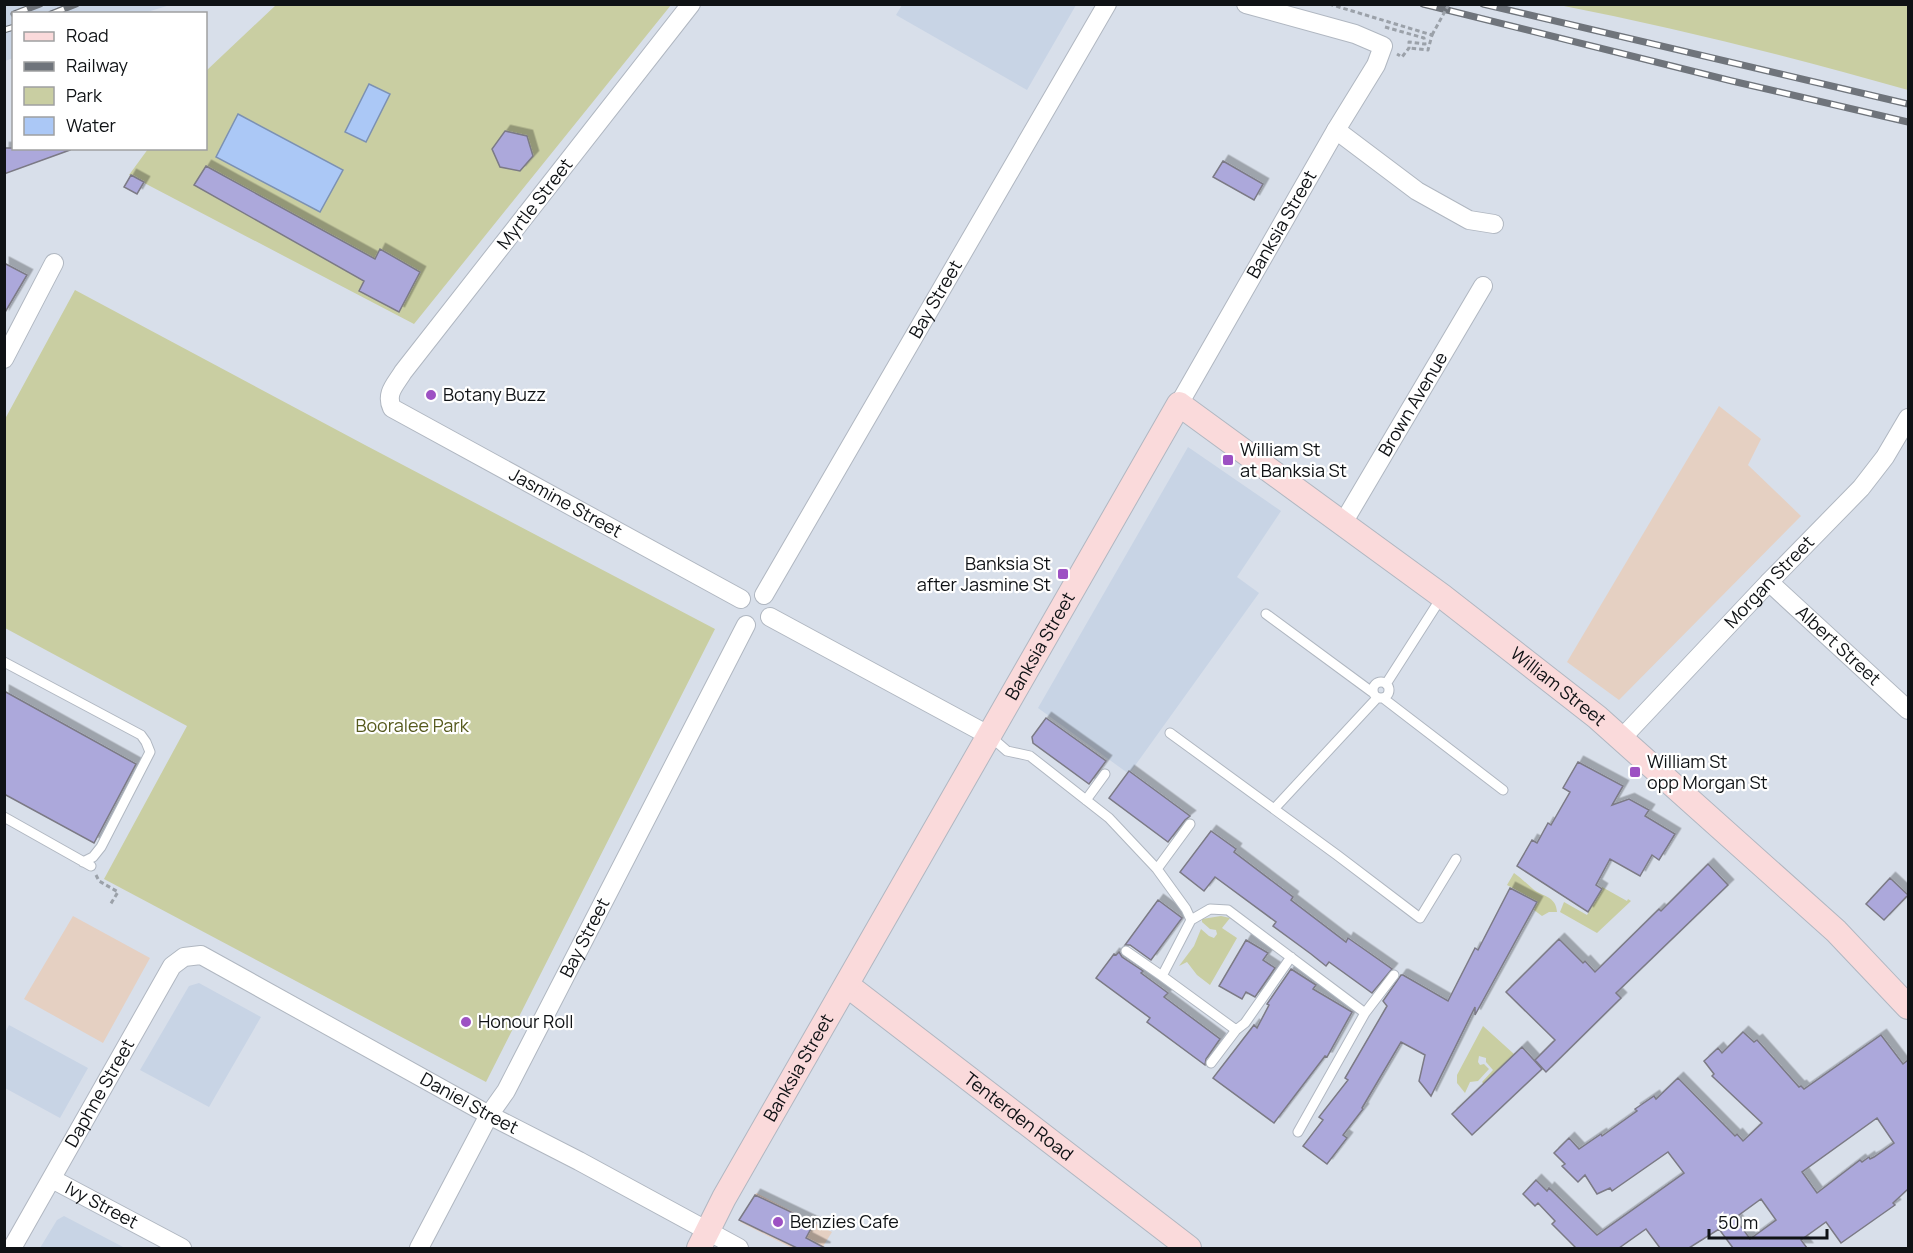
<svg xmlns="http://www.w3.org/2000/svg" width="1913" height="1253" viewBox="0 0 1913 1253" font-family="Manrope,sans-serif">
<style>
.commercial{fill:#e5d0c2}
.built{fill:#c8d4e5}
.green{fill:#c9cea2}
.water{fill:#abc8f6;stroke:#7c91b2;stroke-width:1.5}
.building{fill:#aca8db;stroke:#7b7a85;stroke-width:1.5;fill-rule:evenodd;filter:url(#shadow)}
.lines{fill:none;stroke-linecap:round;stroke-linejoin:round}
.lane-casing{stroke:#b0b7c1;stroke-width:11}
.street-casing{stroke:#b0b7c1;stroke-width:20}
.secondary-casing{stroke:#b0b7c1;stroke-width:26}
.path{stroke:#9ba1a9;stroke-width:3;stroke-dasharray:4.5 3;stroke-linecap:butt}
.lane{stroke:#fff;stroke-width:9}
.street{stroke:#fff;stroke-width:18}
.secondary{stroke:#fadadb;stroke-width:24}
.rail-casing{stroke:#6f747b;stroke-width:7}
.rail{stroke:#fff;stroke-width:4.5;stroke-dasharray:14;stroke-linecap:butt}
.path-bridge{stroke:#9ba1a9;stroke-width:3;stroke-dasharray:4.5 3;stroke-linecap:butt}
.poi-dot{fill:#9d51c3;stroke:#fff;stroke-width:2}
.labels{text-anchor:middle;stroke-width:4.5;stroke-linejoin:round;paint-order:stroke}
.street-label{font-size:18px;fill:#0f1215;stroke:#fff}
.poi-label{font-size:18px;fill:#0f1215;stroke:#fff;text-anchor:start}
.park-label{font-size:18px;fill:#565a1e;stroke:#fff}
</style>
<defs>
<filter id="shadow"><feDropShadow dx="5.5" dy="-5.5" stdDeviation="0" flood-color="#0004"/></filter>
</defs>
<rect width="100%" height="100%" fill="#d8dfea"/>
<!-- commercial -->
<path class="commercial" d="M1719,406l42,33 -13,26 53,51 -182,184 -52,-38z
M73,916l77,42 -47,85 -79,-44z
M756,1193l76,39 -10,16h-30l-52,-26z"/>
<!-- built -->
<path class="built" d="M4,5l1,-1 165,1 -26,8 -130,1 -1,44 -8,3z
M902,5v-1l174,1 -49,85 -131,-75z
M1188,447l93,64 -44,66 22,16 -130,181 -91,-66z
M199,983l62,34 -52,90 -69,-37 49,-84z
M9,1025l79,43 -28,50 -55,-30v-55z
M64,1216l61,32h-85l17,-28z"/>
<!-- green -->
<path class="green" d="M276,5h395l-257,319 -285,-149 19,-26 58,-1v-77z
M1559,5h349v85c-115,-33 -232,-62 -349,-85z
M75,290l290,155 350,184 -229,453 -382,-203 83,-153 -182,-98v-209z
M1514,873c7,5 13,11 19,16 10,8 23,7 24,23h-8l-7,4 -8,-6 2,-9 -29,-16z
M1602,887l25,14 1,-2 3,2 -34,32 -37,-21 4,-10 23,13z
M1221,916l9,2 -8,10 15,10 -27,47 -13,-10 -10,-13 -8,4 15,-20 7,-17 8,7 5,2 3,-4 -1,-4 -6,-1 -8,-7v-3z
M1483,1026l31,28 -30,30 -2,-2 11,-12 -7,-8v-4l-7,-2 -1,6 2,3 4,-1 5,5 -11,12 -8,1 -5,11 -8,-10v-8z"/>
<!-- water -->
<path class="water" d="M369,84l21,10 -24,48 -21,-10z
M238,114l105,56 -23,42 -104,-55z"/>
<!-- building -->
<path class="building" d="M505,131l22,5 6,20 -13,15 -20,-4 -8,-18z
M4,148h65l1,2 -66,24z
M1223,161l40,23 -9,16 -41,-23z
M206,166l169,93 5,-10 40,23 -21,40 -40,-21 5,-10 -170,-96z
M131,175l13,7 -7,12 -13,-7z
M4,263l23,12 -23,39z
M4,691l132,73 -42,79 -90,-49z
M1046,718l60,43 -17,23 -56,-41 -1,-6z
M1578,762l45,24 -11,19 17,-6 20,11 -4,6 30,18 -16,26 -7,-5 -12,21 -30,-17 -14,26 6,4 -14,23 -71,-46 15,-26 5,3 11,-20 3,2 19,-33 -7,-4z
M1129,771l61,45 -5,4 -17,22 -59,-44z
M1211,831l25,18 -2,3 59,45 -2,3 55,42 2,-4 44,31 -20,24 -43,-31 -3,4 -15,-12 -38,-28 3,-4 -61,-45 -11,14 -24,-19z
M1708,864l20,21 -112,108 5,5 -75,74 -11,-12 20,-20 -49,-48 53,-53 24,24 2,-2 10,11 64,-63 2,2z
M1890,878l18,17 -24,25 -18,-16z
M1510,888l27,14 -62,113v-8l-44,89 -12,-15 6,-26 -24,-13 -39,66 1,1 -20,26 4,3 -20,26 -24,-18 20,-26 -4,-3 29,-37 -3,-2 42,-72 -4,-5 18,-26h2l45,26 27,-53 3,2z
M1158,900l24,18 -31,42 -21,-15h-5z
M1246,940l22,13 -5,7 12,8 -20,29 -9,-5 -4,7 -23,-13z
M1119,952l3,5 21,14 -2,2 27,20 -4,4 56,42 -14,20 -1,6 -58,-43 3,-4 -54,-40 18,-24 2,1z
M1291,969l25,16 -3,4 39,23 -25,45 -2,-1 -51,67 -61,-45 41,-53 3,3 12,-23 -2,-1z
M1743,1032l11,10 3,-2 42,47 2,-1 3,3 77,-54 22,29 5,-4v129l-15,14 2,2 -54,38 -15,-21 -25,18 6,8h-74l-14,-19 -30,19h-29l-14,-19 -27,19h-43l-24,-24 3,-3 -17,-18 -3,3 -12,-12 13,-14 11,11 2,-3 48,47 87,-62 -16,-21 -56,39 -2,-3 -13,6 -12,-19 -7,7 -16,-16 3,-2 -11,-11 15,-15 10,11 22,-15 1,2 35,-25 -2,-2 19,-13 2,3 22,-21 57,58 2,-2 6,7 19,-18 -50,-47 2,-2 -10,-13 14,-13 4,5zM1877,1118l17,25 -20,14 -4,2 -1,-2 -7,5 -2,-2 -43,33 -15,-21zM1761,1199l15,21 -26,19 -15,-21z
M1522,1047l20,22 -70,66 -20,-21z
M755,1195l59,28 -8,15 19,10h-28l-58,-28z"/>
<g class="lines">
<!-- lane casing -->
<g class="lane-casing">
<path id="lane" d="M1266,614l106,78
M4,662l137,73 5,7 4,10 -49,95 -8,10 -10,5
M1373 690a8 8 0 1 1 16 0a8 8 0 1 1-16 0Z
M1386,684l55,-86
M1383,698l120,92
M1170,733l167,122 83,63 36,-59
M991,737l16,14 23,5 79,62 48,51 29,40 5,11
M1086,800l19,-26
M1274,809l103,-111
M4,817l87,49
M1157,869l33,-45
M1126,951l36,25
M1236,1030l-74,-54 29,-56 19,-11 18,1 137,103
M1211,1063l25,-33 9,-7 46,-66
M1298,1132l67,-119 29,-38"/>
</g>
<!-- street casing -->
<g class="street-casing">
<g id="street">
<path id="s1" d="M691,4l-288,368c-7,12 -18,21 -11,36l349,191"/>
<path d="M1336,130l81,61 52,29 25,4"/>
<path d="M4,359l50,-96"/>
<path id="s2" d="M1179,404l157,-274 40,-65 7,-19 -28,-12 -109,-30"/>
<path id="s3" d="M1343,523l140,-237"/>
<path id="s4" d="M1769,582l139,128"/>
<path id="s5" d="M764,595l343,-591"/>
<path d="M770,617l220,119"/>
<path id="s6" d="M1621,739l148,-157 92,-94 24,-31 23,-39"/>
<path id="s7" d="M52,1179l130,69"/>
<path id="s8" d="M12,1248l160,-282 12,-9 17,-2 288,160 90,46 160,87"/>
<path id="s9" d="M419,1248l70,-133 17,-24 240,-466"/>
</g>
</g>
<!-- secondary casing -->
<g class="secondary-casing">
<g id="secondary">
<path id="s10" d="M847,985l342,263"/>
<path id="s11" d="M699,1248l25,-50 455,-794 263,192 155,121 239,214 72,76"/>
</g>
</g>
<!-- path -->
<path class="path" d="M1329,4l103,31 -4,15 -19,-2
M1385,27l39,11 1,6 -16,-2v6l-7,9 -5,-3
M96,875l3,6 19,11 -8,13"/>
<!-- lane -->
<use href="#lane" class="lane"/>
<!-- street -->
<use href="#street" class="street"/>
<!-- secondary -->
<use href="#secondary" class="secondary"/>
<!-- rail casing -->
<g class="rail-casing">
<path id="rail" d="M1423,4l309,77 176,41
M1483,4l425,100
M14,14l26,-10
M51,14l25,-10
M4,30l10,-3"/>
</g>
<!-- rail -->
<use href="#rail" class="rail"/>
<!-- path-bridge -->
<path class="path-bridge" d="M1432,35l17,-31"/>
</g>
<!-- markers -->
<g class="poi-dot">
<circle cx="431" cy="395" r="6"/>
<rect x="1222" y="454" width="12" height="12" rx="3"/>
<rect x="1057" y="568" width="12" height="12" rx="3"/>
<rect x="1629" y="766" width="12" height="12" rx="3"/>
<circle cx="466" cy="1022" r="6"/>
<circle cx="778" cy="1222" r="6"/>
</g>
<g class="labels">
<!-- street labels -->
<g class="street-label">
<text transform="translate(535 204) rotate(-52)" y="6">Myrtle Street</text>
<text dy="6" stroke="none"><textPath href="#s2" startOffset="207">Banksia Street</textPath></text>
<text dy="6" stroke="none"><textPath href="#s5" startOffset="342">Bay Street</textPath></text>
<text dy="6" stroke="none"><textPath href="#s3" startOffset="138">Brown Avenue</textPath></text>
<text dy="6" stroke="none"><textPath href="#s1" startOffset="705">Jasmine Street</textPath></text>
<text dy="6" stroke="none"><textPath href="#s6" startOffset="216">Morgan Street</textPath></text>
<text dy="6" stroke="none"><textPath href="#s4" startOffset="94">Albert Street</textPath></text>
<text dy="6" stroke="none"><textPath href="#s11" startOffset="692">Banksia Street</textPath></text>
<text dy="6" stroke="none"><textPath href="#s11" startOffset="1444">William Street</textPath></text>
<text dy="6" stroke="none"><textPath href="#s9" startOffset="352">Bay Street</textPath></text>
<text dy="6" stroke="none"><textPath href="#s11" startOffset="206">Banksia Street</textPath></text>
<text dy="6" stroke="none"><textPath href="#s8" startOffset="178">Daphne Street</textPath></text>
<text dy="6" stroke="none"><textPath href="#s8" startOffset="663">Daniel Street</textPath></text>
<text dy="6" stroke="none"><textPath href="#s10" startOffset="216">Tenterden Road</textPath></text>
<text dy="6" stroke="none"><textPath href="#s7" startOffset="56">Ivy Street</textPath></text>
</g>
<!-- poi labels -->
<g class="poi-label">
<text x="443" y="401">Botany Buzz</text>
<text x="1240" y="456">William St<tspan x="1240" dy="21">at Banksia St</tspan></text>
<text x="1051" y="570" text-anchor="end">Banksia St<tspan x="1051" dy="21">after Jasmine St</tspan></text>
<text x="1647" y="768">William St<tspan x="1647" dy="21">opp Morgan St</tspan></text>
<text x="478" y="1028">Honour Roll</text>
<text x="790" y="1228">Benzies Cafe</text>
</g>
<!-- park labels -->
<g class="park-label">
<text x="412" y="732">Booralee Park</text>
</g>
</g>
<!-- border -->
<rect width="1913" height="1253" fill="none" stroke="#0f1215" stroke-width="12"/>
<!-- legend -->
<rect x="12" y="12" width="195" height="138" fill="#ffffff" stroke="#9fa0a1" stroke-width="1.5"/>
<rect x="24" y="32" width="30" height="9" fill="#fadadb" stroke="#9fa0a1" stroke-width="1.5"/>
<text x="66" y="42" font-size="18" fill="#0f1215">Road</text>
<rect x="24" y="62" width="30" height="9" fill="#6f747b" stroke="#9fa0a1" stroke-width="1.5"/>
<text x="66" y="72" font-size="18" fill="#0f1215">Railway</text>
<rect x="24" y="87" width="30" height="18" fill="#c9cea2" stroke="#9fa0a1" stroke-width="1.5"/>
<text x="66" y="102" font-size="18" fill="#0f1215">Park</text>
<rect x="24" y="117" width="30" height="18" fill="#abc8f6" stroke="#9fa0a1" stroke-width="1.5"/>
<text x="66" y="132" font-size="18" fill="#0f1215">Water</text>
<!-- scale -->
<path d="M1709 1229v9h118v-9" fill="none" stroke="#0f1215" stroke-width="3"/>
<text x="1718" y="1229" font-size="18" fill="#0f1215" stroke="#ffffff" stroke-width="4.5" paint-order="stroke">50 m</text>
</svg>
